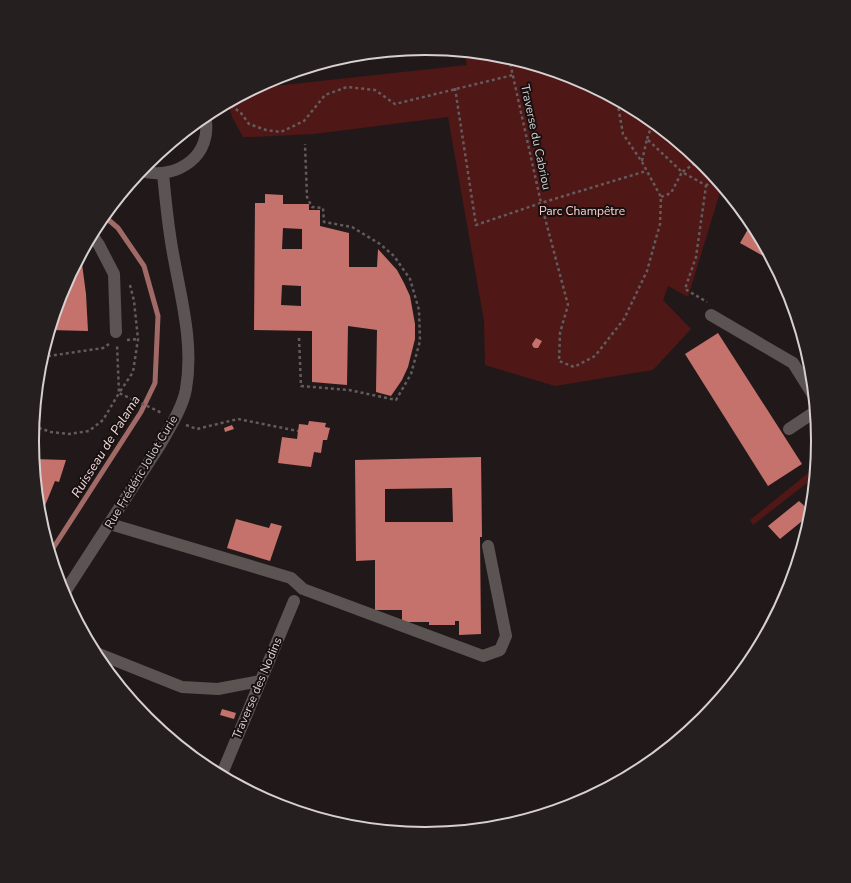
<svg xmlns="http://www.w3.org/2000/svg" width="851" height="883" viewBox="0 0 851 883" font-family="'Nunito Sans',sans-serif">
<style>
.green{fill:#4f1716}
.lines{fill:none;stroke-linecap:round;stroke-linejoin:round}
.stream{stroke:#a26a67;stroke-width:5}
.building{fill:#c5726c;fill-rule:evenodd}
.path{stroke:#645c5c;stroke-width:2.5;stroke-dasharray:3 3;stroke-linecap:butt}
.minor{stroke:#5c5453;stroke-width:12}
.labels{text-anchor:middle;stroke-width:4;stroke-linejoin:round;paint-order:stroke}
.street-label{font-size:12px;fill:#d6d0d0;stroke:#171010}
.park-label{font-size:12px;fill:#ffcfca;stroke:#171010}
.water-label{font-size:13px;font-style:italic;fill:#f1d9d6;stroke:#171010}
.rim{fill:none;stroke:#d6d0d0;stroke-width:2}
</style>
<rect width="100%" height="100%" fill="#211919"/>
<!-- green -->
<path class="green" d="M464,52l38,4 74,22 68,36 60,49 18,23 -34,111 -20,-11 -5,14 28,29 -38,41 -98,16 -70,-21 -1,-44 -36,-204 -134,17 -61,3h-10l-11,-20 -4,-14 28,-15 211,-23z
M817,466l-1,10 -63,49 -3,-5z"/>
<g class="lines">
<!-- stream -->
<path class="stream" d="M50,553l91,-141 14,-29 3,-67 -14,-50 -26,-38 -14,-12"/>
</g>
<!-- building -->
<path class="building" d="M265,194l18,1v9h26v6h11v16l29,7v34h28l1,-18 19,21 7,13 6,13 5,28v15l-7,28 -6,13 -11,16 -15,-4 1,-62 -29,-4 -1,59 -35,-3v-51l-58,-1 1,-127h10zM283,228l19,1v20h-20zM282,285l19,1v20l-20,-1z
M752,222l1,1 21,39 -34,-19z
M81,256l5,38 2,37 -38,-1 12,-39z
M718,333l84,131 -34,22 -83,-132z
M536,338l6,3 -4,7h-3l-2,-1 -1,-3z
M309,421l17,2 -1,4 5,1 -3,12h-4l-2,13 -7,-1 -3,15 -33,-4 4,-26 15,2 2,-15 9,1z
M232,425l2,4 -9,3 -1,-4z
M481,457l1,80h-2l1,97 -22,1v-14h-4v4h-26v-3h-27v-12h-27v-50l-19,1 -1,-101zM452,488l1,34h-68v-33z
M34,459l32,1 -7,22 -4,-1 -15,37z
M799,501l13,12 -32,26 -12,-13z
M236,519l33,9 2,-5 11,3 -12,35 -43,-13z
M222,709l14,4 -2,6 -14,-4z"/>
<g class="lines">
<!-- path -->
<path class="path" d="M509,58l32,145 27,102 -8,28 -1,28 15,6 21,-11 29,-37 23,-48 13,-47 1,-27 -19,-35 -19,-28 -6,-34
M455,88l21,137 65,-22 105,-32
M226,104l2,-1 13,10 8,11 17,6 15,2 23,-11 21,-26 22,-8 28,3 20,14 118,-29
M647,139l6,-17
M700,160l-18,12 18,10 6,4 -10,71 -11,32 22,13
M642,161l5,-22 35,33 -11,21 -10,4
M706,186l8,-10
M130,285l4,16 4,38 -5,33 -14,21 43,20
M299,338l2,48 48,4 47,10 15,-26 9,-33 -1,-31 -9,-31 -16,-23 -14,-12 -28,-17 -28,-5 -1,-14 -11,-1 -5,-10 -2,-53
M127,340l11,-1
M42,357l61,-9 6,-4
M186,425l11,4 41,-10 60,12
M33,426l18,6 18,2 20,-3 14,-11 16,-27 -2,-49"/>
<!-- minor -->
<path class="minor" d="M141,171c36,10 73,-16 64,-55
M92,235l7,10 15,29 2,58
M711,315l82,48 22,35
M789,429l27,-18
M110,524l181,54 12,11 180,67 17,-6 6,-14 -18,-90
M800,557v-2
M63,595l97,-150c9,-16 23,-38 26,-56 9,-52 -9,-103 -16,-154 -3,-20 -5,-41 -7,-61
M94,652l88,35 36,2 42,-8
M221,776l73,-175"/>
</g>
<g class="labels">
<!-- street labels -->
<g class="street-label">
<text transform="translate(536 137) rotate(78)" y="4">Traverse du Cabriou</text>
<text transform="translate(141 472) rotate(-59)" y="4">Rue Frédéric Joliot Curie</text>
<text transform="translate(257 688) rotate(-67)" y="4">Traverse des Nodins</text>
</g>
<!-- park labels -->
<g class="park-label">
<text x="582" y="215">Parc Champêtre</text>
</g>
<!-- water labels -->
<g class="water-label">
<text transform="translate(105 446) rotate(-58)" y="5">Ruisseau de Palama</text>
</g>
</g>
<!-- crop -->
<path d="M0 0H851V883H0ZM39 441a386 386 0 1 1 772 0a386 386 0 1 1-772 0Z" fill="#261f1f" fill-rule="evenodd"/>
<path class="rim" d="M39 441a386 386 0 1 1 772 0a386 386 0 1 1-772 0Z"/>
</svg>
